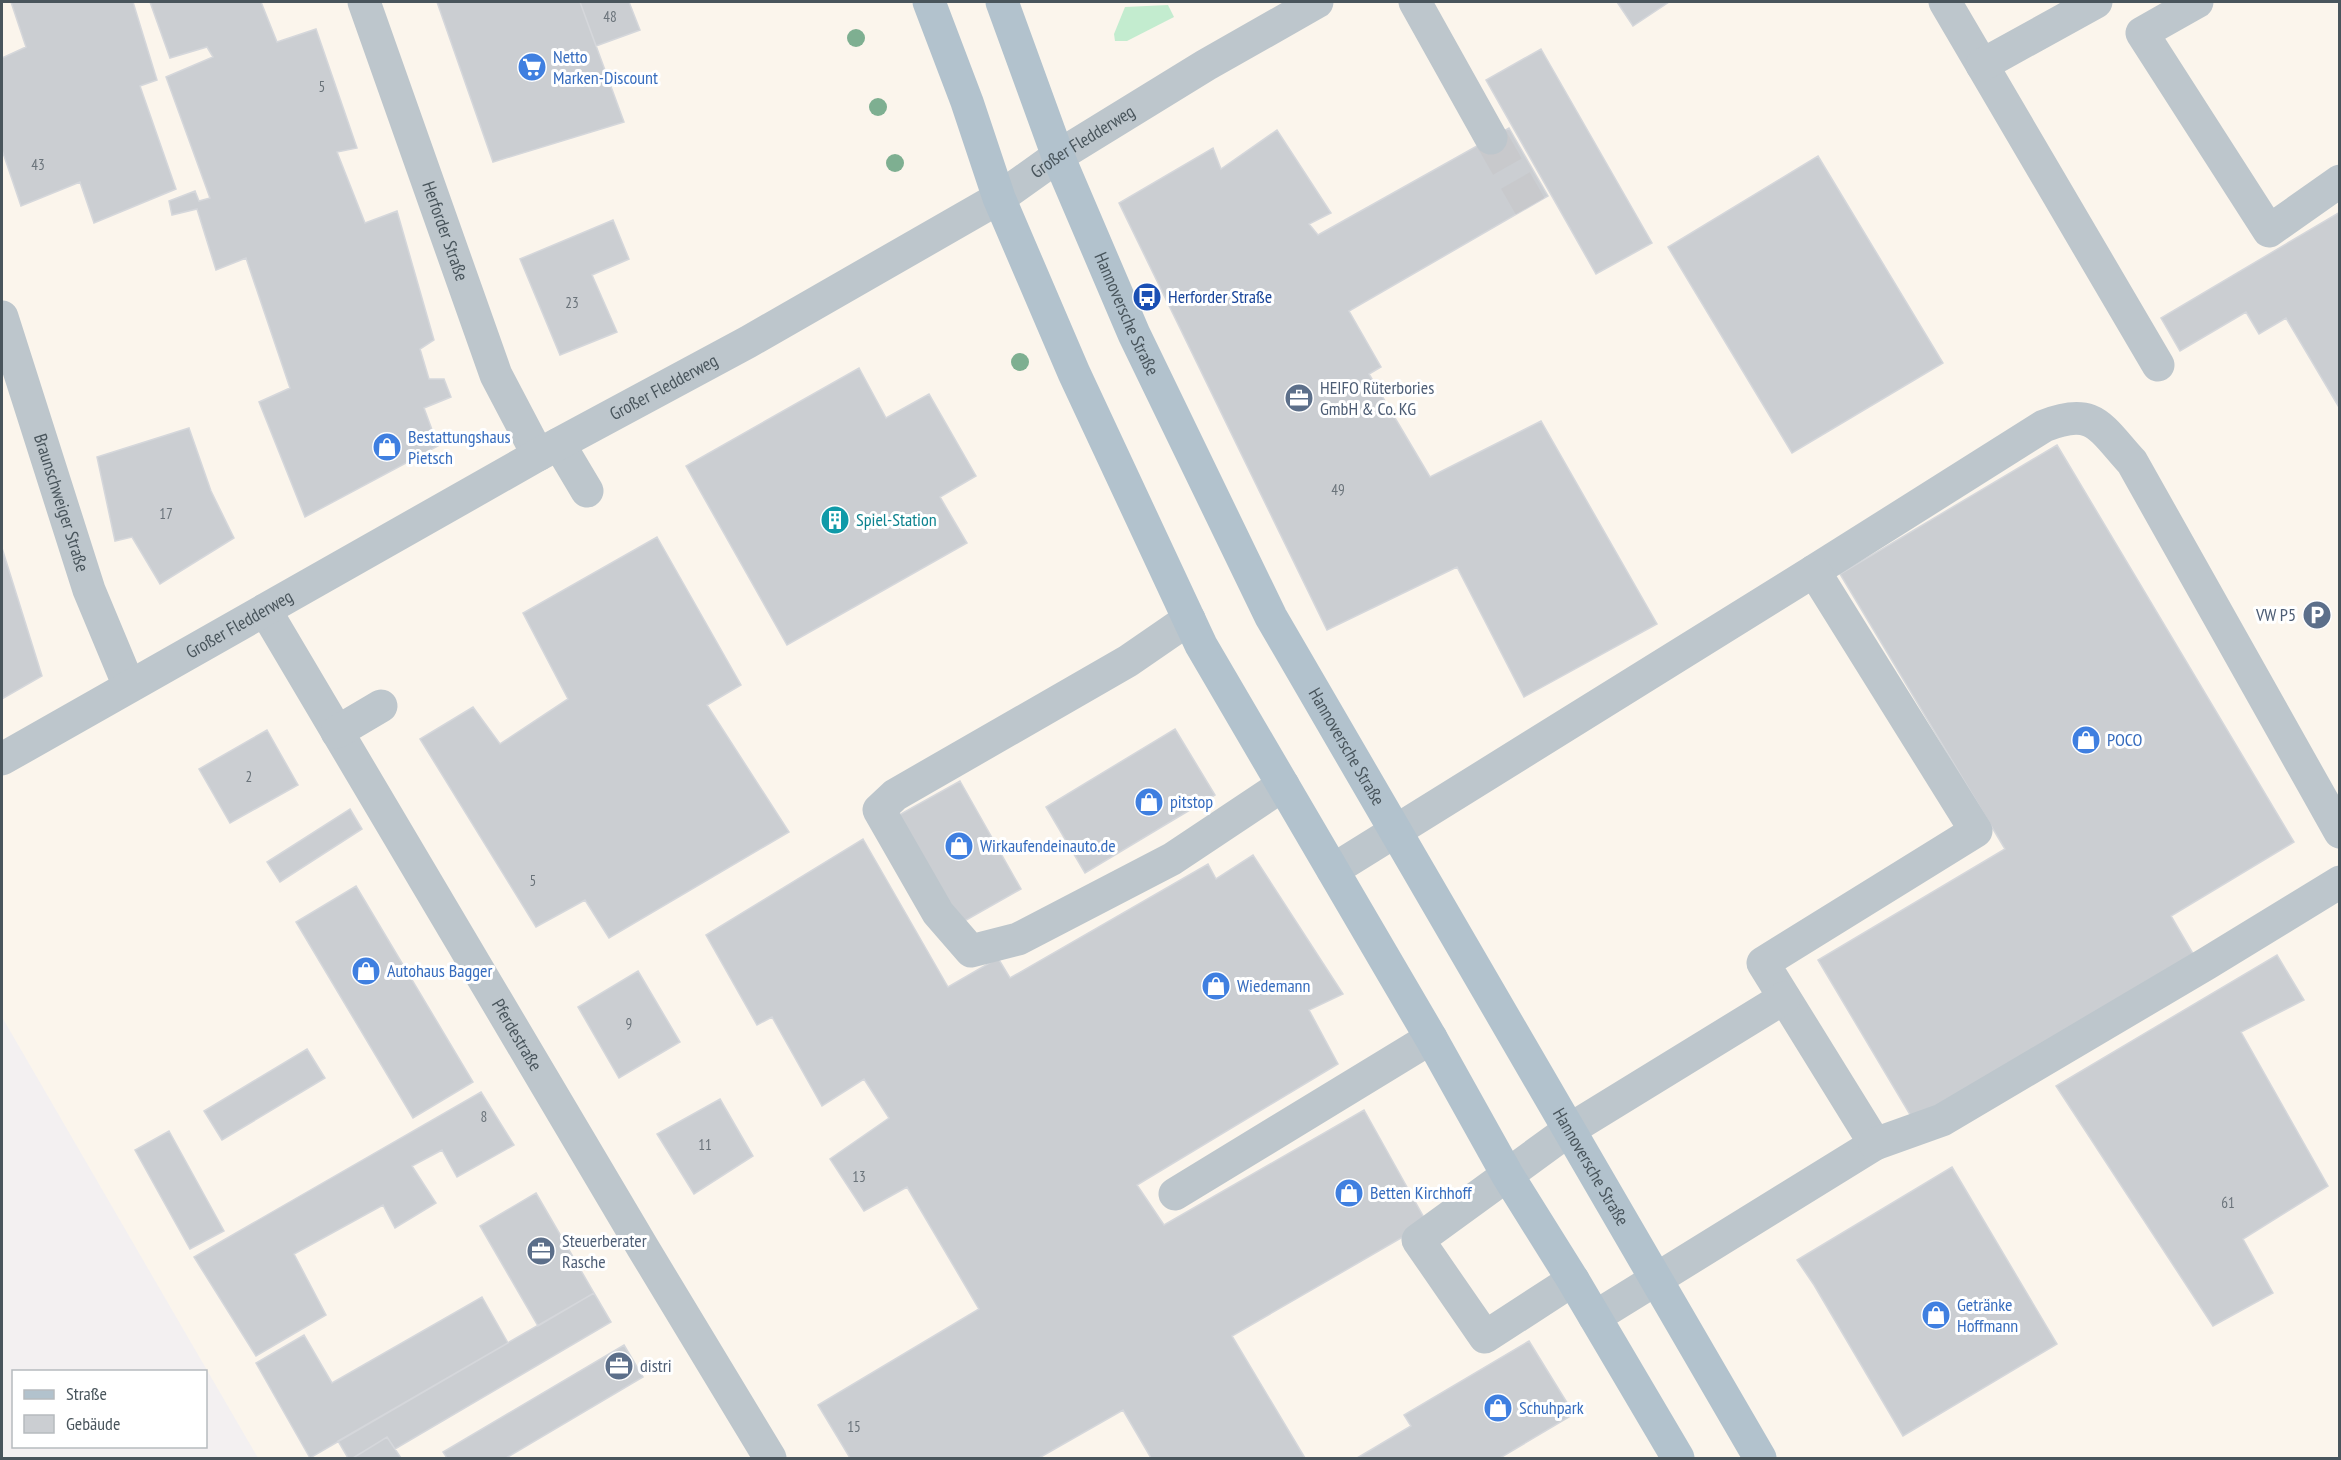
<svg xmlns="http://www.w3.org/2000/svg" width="2341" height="1460" viewBox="0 0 2341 1460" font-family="'PT Sans Narrow',sans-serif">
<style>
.commercial{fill:#fbf5ec}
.green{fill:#c3eccf}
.building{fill:#cbced2;stroke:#d5d7db;stroke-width:1.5}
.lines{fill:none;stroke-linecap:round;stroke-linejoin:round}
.minor-tunnel{stroke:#c8c9cc;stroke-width:33;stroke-dasharray:33 16;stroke-linecap:butt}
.minor{stroke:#bdc6cc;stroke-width:33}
.major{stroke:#b2c2cd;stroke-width:33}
.tree{fill:#7eaf91}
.labels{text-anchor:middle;stroke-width:6;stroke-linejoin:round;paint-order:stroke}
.number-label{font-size:15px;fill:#6a737a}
.shop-label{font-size:18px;fill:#366cbe;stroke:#fff;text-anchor:start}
.street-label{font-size:18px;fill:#49555c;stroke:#fff}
.transit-label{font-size:18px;fill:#164399;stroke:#fff;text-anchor:start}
.service-label{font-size:18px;fill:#4e5e75;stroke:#fff;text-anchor:start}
.culture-label{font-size:18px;fill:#0d838f;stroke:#fff;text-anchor:start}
</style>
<rect width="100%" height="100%" fill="#f3f0f1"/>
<!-- commercial -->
<path class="commercial" d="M2,2h2337v1456h-2081l-256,-441z"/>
<!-- green -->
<path class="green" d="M1168,5l6,12 -47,24h-12l-1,-7 11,-27z"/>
<!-- building -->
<path class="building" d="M11,2h122l24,78 -17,6 36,103 -82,34 -14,-41 -59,24 -19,-56v-92l24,-11z
M150,2h111l16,40 39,-13 41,119 -20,4 28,71 32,-12 37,129 -14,9 9,30h15l7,18 -27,11 14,38 -133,71 -46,-115 31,-14 -44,-130 -30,12 -19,-61 -25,6 -3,-14 26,-10 4,10 11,-3 -44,-121 47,-20 -6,-10 -37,11z
M437,2h143l44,120 -131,40z
M580,2h49l11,28 -44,16z
M1617,2h52l-36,24z
M1541,49l111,194 -56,31 -110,-194z
M1509,128l39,68 -199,115 32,56 -12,7 61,103 111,-56 116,203 -133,73 -67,-130 -130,63 -208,-427 94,-55 8,21 56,-39 54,83 -22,11 9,11z
M1818,156l125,207 -151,90 -124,-206z
M2340,212v197l-54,-91 -27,16 -13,-22 -66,39 -19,-33z
M613,220l16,39 -37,16 25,57 -57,23 -40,-96z
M859,368l27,50 43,-24 47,82 -36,21 27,46 -180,102 -101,-179z
M189,428l22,63 23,47 -74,46 -28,-47 -17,4 -18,-84z
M2057,445l237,397 -123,74 24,41 -280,166 -97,-163 187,-111 -165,-275z
M657,537l84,148 -34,20 82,127 -180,106 -24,-38 -49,27 -116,-188 53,-32 27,37 68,-45 -45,-86z
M2,548l40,128 -40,23z
M1175,729l40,66 -130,78 -39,-66z
M267,730l31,55 -68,38 -31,-54z
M960,781l61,108 -60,34 -62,-108z
M350,809l12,20 -82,53 -13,-20z
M863,839l85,148 50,-29 12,20 198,-114 8,15 37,-24 90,139 -34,16 29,54 -201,121 27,40 200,-115 63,113 -195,113 73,122h-154l-28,-48 -84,48h-189l-32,-53 161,-96 -72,-122 -43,24 -34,-52 59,-41 -25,-39 -42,27 -50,-89 -15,8 -51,-90z
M356,886l117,196 -60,36 -117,-196z
M2277,955l27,45 -63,32 87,154 -85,53 30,54 -60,33 -157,-240z
M638,971l42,71 -61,36 -41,-71z
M307,1049l18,29 -103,62 -18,-29z
M481,1092l33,53 -57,32 -15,-27 -30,16 24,37 -41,25 -12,-23 -89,49 32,61 -70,41 -62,-99z
M720,1099l33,57 -59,38 -37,-60z
M169,1131l55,100 -34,18 -55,-99z
M1952,1167l105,177 -154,92 -89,-151 -17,-25z
M536,1193l58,100 -56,33 -58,-100z
M594,1293l17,29 -216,127 -8,-12 -34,21h-5l-10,-17z
M482,1297l26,46 -198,115 -54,-95 48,-28 28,48z
M1529,1341l45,73 -74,44h-143l54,-32 -7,-11z
M624,1345l19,32 -137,81h-59l-4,-6z
M387,1437l14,21h-48z"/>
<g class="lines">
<!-- minor-tunnel -->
<path class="minor-tunnel" d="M1491,138l39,68"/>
<!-- minor -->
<g class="minor">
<path id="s1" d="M364,2l132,373 42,80"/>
<path d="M1415,2l76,136"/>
<path d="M1945,2l213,363"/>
<path d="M2197,2l-55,31 127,198 71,-50"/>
<path d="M1982,65l114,-63"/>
<path id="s2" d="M2,317l87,273 40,96"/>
<path d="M559,444l28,47"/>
<path d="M1814,571l230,-145c50,-20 56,1 88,36l208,370"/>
<path id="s3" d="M265,610l378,638 127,210"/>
<path d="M1189,619l-61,42 -233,134 -16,15 59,103 33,38 47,-12 154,-80 111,-74"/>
<path d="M337,732l44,-26"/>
<path id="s4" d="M2,759l536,-304 210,-113 251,-144 59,-42 148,-91 111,-63"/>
<path d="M1333,870l481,-299 162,260 -213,132 112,181 -280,173"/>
<path d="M1875,1144l67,-24 264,-156 134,-82"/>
<path d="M1175,1194l256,-156"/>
<path d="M1573,1280l-88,57 -67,-97 151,-110 215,-132"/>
</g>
<!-- major -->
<g class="major">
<path d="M929,2l38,100 32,96 75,175 127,272 230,393 77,138 65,104 105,178"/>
<path id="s5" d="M1002,2l56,154 76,178 137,283 489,841"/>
</g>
</g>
<!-- trees -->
<g class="tree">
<circle cx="856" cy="38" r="9"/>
<circle cx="878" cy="107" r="9"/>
<circle cx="895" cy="163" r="9"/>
<circle cx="1020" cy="362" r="9"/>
</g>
<!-- icons -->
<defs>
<g id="supermarket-disc" transform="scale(1.5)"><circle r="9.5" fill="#3f7fe0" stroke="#fff"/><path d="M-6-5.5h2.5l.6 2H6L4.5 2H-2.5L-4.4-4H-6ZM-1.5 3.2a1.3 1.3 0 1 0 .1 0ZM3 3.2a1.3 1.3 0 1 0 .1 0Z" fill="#fff"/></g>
<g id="bus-disc" transform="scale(1.5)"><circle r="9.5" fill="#1a4fb4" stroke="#fff"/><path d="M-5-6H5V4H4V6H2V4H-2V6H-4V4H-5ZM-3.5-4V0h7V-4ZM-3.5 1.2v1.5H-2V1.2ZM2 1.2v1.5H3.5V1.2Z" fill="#fff"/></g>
<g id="office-disc" transform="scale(1.5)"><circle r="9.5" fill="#5c6f8a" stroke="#fff"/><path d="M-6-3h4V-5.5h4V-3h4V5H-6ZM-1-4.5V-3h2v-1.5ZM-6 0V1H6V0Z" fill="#fff"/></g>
<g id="shop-disc" transform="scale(1.5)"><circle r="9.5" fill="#3f7fe0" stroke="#fff"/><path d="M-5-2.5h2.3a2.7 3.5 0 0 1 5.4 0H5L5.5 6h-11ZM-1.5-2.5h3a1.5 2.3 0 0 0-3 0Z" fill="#fff"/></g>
<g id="building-disc" transform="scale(1.5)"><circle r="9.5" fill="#0f9aa8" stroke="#fff"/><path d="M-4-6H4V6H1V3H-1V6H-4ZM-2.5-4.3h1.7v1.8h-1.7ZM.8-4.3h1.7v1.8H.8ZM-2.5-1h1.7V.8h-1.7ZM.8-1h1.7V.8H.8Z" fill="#fff"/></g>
<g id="parking-disc" transform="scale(1.5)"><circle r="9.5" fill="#5c6f8a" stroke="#fff"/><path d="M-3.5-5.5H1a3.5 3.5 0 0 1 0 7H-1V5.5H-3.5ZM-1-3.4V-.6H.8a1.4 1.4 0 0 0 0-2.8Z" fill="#fff"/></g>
</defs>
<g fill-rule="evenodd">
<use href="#supermarket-disc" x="532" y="67"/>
<use href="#bus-disc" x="1147" y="297"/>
<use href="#office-disc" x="1299" y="398"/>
<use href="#shop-disc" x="387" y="447"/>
<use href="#building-disc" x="835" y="520"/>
<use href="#parking-disc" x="2317" y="615"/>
<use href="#shop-disc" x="2086" y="740"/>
<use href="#shop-disc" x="1149" y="802"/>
<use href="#shop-disc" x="959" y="846"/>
<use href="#shop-disc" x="366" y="971"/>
<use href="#shop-disc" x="1216" y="986"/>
<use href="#shop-disc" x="1349" y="1193"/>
<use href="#office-disc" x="541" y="1251"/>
<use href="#shop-disc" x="1936" y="1315"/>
<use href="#office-disc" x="619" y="1366"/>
<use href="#shop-disc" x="1498" y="1408"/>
</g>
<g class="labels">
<!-- number labels -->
<g class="number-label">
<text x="610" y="22">48</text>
<text x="322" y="92">5</text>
<text x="38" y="170">43</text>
<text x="572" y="308">23</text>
<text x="1338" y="495">49</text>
<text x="166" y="519">17</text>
<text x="249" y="782">2</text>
<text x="533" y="886">5</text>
<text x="629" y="1029">9</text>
<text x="484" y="1122">8</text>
<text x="705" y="1150">11</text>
<text x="859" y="1182">13</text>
<text x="2228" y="1208">61</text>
<text x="854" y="1432">15</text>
</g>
<!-- shop labels -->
<g class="shop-label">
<text x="553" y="63">Netto<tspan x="553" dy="21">Marken-Discount</tspan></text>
<text x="408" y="443">Bestattungshaus<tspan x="408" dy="21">Pietsch</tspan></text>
<text x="2107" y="746">POCO</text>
<text x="1170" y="808">pitstop</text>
<text x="980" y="852">Wirkaufendeinauto.de</text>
<text x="387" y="977">Autohaus Bagger</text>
<text x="1237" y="992">Wiedemann</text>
<text x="1370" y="1199">Betten Kirchhoff</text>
<text x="1957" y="1311">Getränke<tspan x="1957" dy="21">Hoffmann</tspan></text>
<text x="1519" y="1414">Schuhpark</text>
</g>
<!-- street labels -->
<g class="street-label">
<text dy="6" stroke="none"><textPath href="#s4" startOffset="1245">Großer Fledderweg</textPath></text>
<text dy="6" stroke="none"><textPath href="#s1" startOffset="243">Herforder Straße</textPath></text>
<text dy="6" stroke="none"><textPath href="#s5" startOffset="336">Hannoversche Straße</textPath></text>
<text dy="6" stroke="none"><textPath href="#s4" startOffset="759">Großer Fledderweg</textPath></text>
<text dy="6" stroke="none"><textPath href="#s2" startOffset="195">Braunschweiger Straße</textPath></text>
<text dy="6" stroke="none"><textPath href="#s4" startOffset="273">Großer Fledderweg</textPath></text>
<text dy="6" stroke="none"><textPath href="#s5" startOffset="822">Hannoversche Straße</textPath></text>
<text dy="6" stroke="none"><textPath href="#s3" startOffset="494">Pferdestraße</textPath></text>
<text dy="6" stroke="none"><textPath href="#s5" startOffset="1308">Hannoversche Straße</textPath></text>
</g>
<!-- transit labels -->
<g class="transit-label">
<text x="1168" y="303">Herforder Straße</text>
</g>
<!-- service labels -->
<g class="service-label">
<text x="1320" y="394">HEIFO Rüterbories<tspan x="1320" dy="21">GmbH &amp; Co. KG</tspan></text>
<text x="2296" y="621" text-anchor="end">VW P5</text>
<text x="562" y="1247">Steuerberater<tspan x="562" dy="21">Rasche</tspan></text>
<text x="640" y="1372">distri</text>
</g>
<!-- culture labels -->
<g class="culture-label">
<text x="856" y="526">Spiel-Station</text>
</g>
</g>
<!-- border -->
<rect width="2341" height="1460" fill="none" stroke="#49555c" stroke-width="6"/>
<!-- legend -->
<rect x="12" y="1370" width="195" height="78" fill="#ffffff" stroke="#b6bbbe" stroke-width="1.5"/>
<rect x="24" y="1390" width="30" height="9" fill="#b2c2cd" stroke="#b6bbbe" stroke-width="1.5"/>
<text x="66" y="1400" font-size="18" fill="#49555c">Straße</text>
<rect x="24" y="1415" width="30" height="18" fill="#cbced2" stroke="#b6bbbe" stroke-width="1.5"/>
<text x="66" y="1430" font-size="18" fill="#49555c">Gebäude</text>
</svg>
